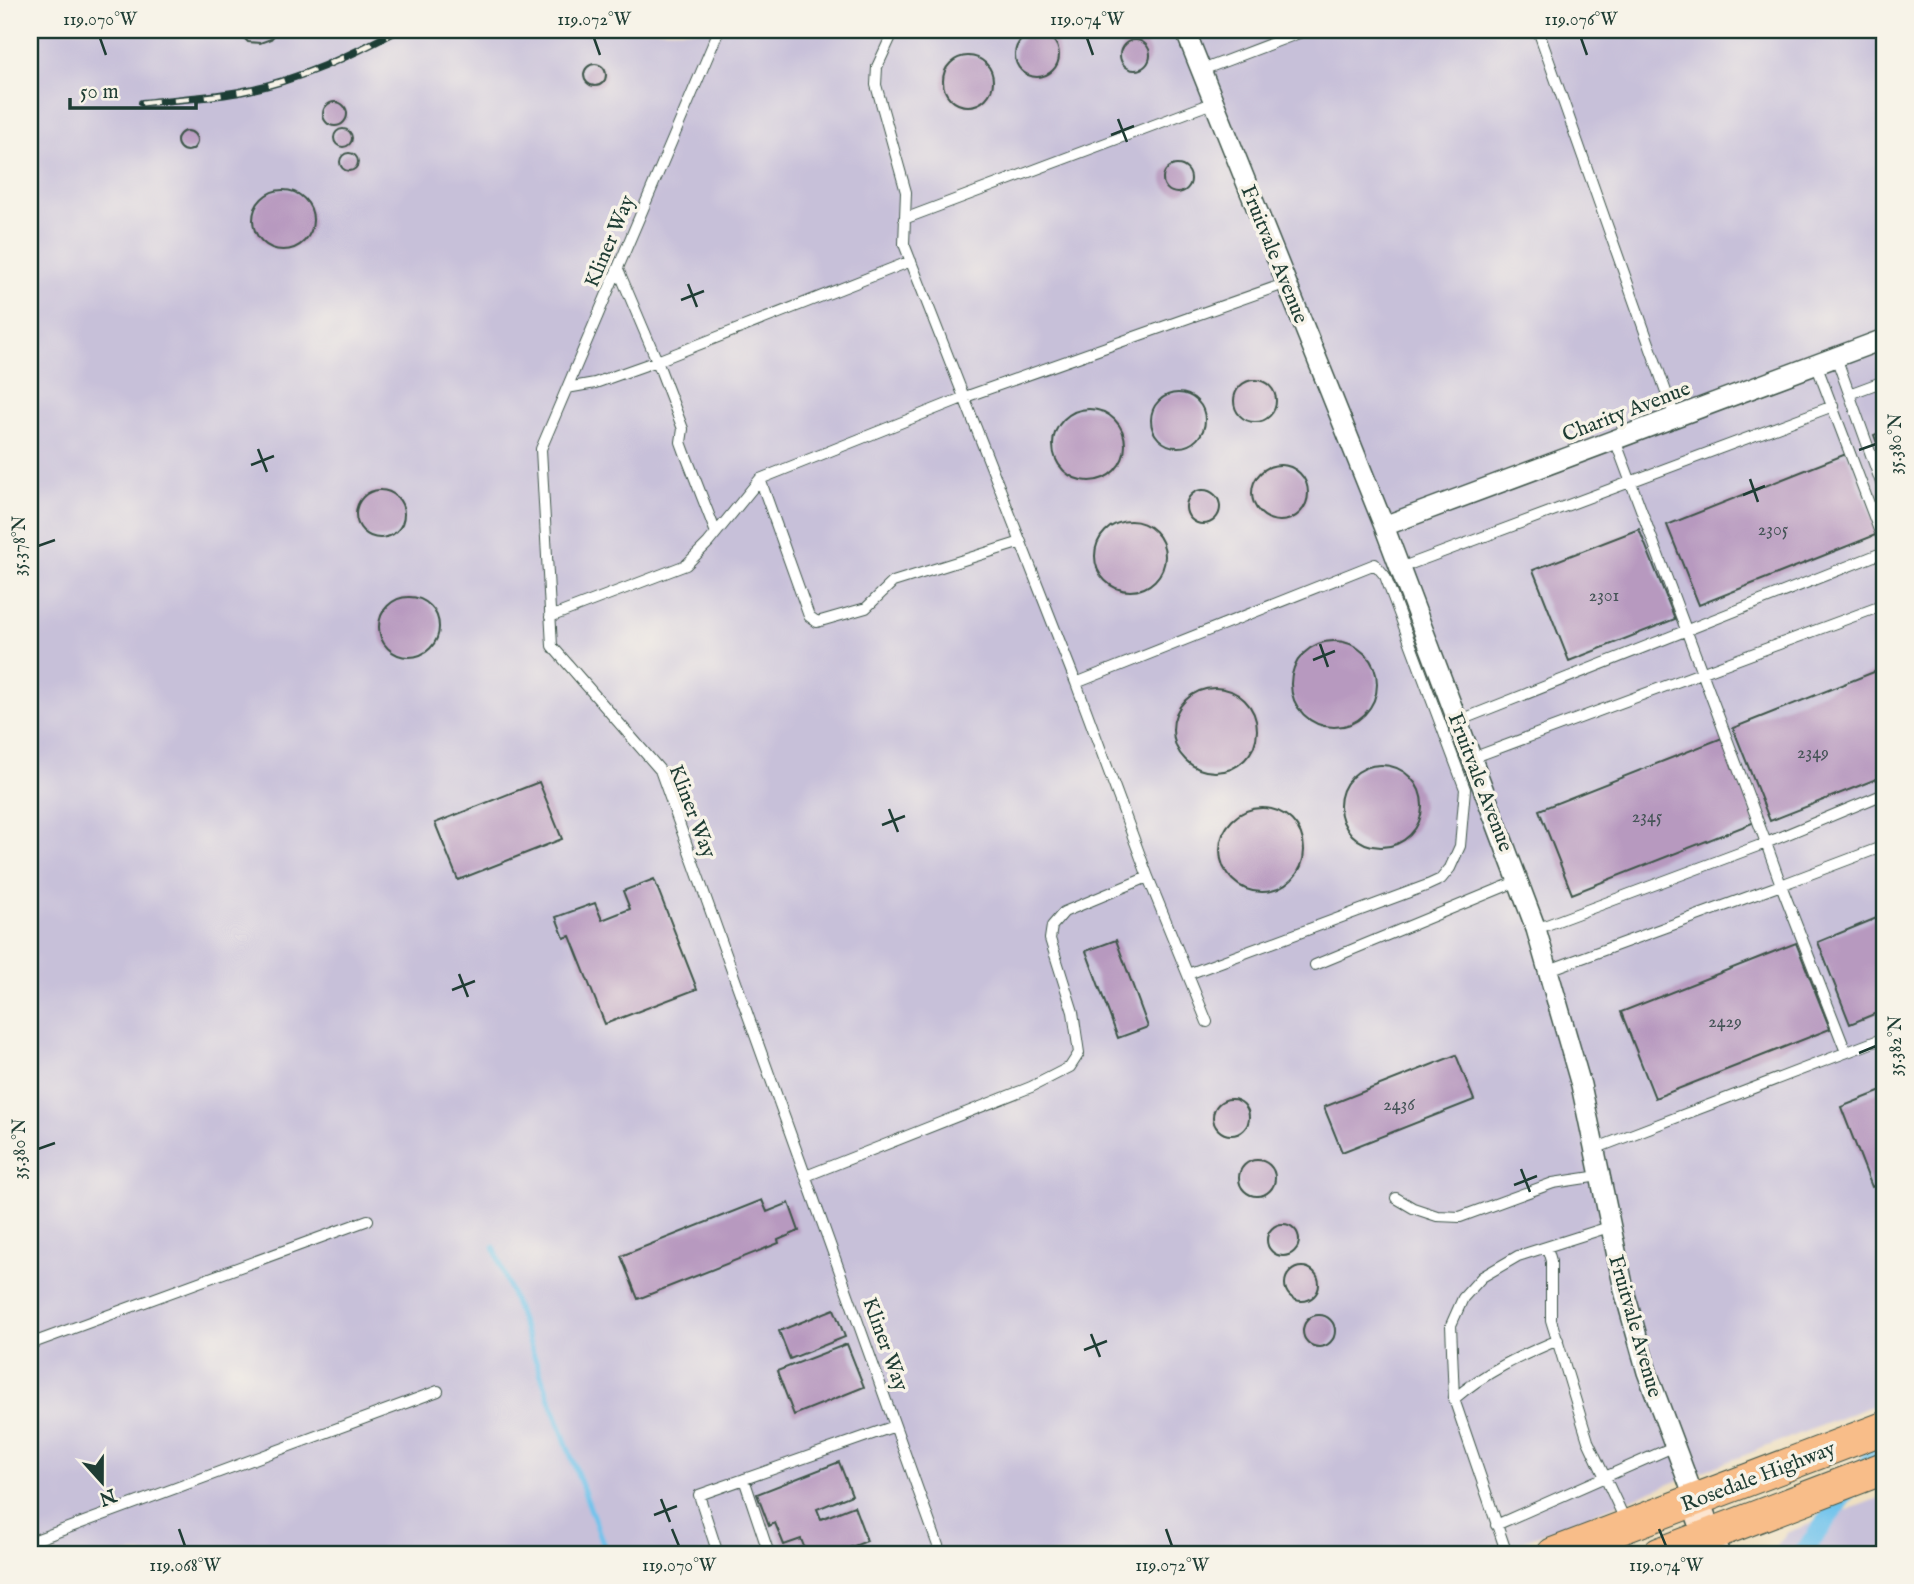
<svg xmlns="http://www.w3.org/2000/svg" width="1914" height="1584" viewBox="0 0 1914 1584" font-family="'IM FELL English',serif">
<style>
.industrial{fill:#c7c0d9}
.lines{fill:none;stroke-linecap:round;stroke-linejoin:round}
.stream{stroke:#6fc3ec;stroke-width:5}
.canal{stroke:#6fc3ec;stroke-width:18}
.building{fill:#b799bf}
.lane-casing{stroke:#3e5549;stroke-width:12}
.street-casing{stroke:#3e5549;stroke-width:22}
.secondary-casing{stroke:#3e5549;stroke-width:31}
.primary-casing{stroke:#3e5549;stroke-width:34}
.lane{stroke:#fff;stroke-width:10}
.street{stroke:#fff;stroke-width:19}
.secondary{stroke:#fce5d0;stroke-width:28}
.primary{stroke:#f8bd89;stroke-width:32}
.rail-casing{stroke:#1f3d34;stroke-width:8}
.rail{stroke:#f7f3e8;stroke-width:5;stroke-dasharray:16;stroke-linecap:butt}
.ticks{fill:none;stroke:#1f3d34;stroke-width:2.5}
.labels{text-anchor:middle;stroke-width:7;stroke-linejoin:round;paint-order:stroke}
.number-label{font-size:18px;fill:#455457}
.street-label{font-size:21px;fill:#1f3d34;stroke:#f7f3e8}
.neatline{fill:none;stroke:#1f3d34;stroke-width:2.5}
.ticks-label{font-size:18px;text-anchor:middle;fill:#1f3d34}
</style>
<rect width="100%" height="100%" fill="#f7f3e8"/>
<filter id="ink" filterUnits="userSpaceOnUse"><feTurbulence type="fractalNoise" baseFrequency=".0143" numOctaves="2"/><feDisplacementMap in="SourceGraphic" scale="14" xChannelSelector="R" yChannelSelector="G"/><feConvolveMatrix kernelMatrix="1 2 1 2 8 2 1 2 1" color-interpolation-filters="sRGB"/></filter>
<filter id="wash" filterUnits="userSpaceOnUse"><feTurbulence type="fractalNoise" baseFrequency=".00686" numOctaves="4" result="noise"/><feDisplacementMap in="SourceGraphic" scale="28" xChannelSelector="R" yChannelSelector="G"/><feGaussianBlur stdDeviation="1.57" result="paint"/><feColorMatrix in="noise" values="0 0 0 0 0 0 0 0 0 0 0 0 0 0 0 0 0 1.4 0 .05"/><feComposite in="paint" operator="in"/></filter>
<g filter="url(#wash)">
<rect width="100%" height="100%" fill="#efe0c1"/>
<!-- industrial -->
<path class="industrial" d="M30,30h1854v1371l-395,153h-1459z
M1884,1496v58h-113l15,-21z"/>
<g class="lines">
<!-- stream -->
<path class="stream" d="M494,1247l113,307"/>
<!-- canal -->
<path class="canal" d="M1802,1554l82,-114"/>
</g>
<g id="blocks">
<!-- building -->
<path class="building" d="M236,30h43l-8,9 -11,4 -12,-1z
M1015 55a22 22 0 1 1 44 0a22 22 0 1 1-44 0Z
M1120 55a15 15 0 1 1 30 0a15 15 0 1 1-30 0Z
M943 81a25 25 0 1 1 50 0a25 25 0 1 1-50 0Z
M584 75a11 11 0 1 1 22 0a11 11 0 1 1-22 0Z
M323 114a12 12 0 1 1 24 0a12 12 0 1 1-24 0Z
M334 138a9 9 0 1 1 18 0a9 9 0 1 1-18 0Z
M177 141a10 10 0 1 1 20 0a10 10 0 1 1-20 0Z
M340 162a9 9 0 1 1 18 0a9 9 0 1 1-18 0Z
M1163 179a14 14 0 1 1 28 0a14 14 0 1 1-28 0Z
M253 220a30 30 0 1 1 60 0a30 30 0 1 1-60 0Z
M1234 401a21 21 0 1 1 42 0a21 21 0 1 1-42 0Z
M1151 420a27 27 0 1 1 54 0a27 27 0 1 1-54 0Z
M1053 445a36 36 0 1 1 72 0a36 36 0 1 1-72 0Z
M1884,431v30l-10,-26z
M1846,454l32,80 -179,71 -32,-80z
M1252 493a28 28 0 1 1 56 0a28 28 0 1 1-56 0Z
M1186 507a17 17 0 1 1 34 0a17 17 0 1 1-34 0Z
M356 514a24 24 0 1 1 48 0a24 24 0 1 1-48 0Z
M1095 556a35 35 0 1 1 70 0a35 35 0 1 1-70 0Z
M1639,529l36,90 -106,42 -36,-91z
M379 627a30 30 0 1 1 60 0a30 30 0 1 1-60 0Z
M1291 684a43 43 0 1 1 86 0a43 43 0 1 1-86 0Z
M1884,668v108l-114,45 -37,-93z
M1173 730a42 42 0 1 1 84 0a42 42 0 1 1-84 0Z
M1722,738l33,84 -183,72 -33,-84z
M1340 806a41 41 0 1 1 82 0a41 41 0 1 1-82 0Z
M539,782l23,57 -104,41 -23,-57z
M1220 850a42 42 0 1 1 84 0a42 42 0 1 1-84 0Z
M654,879l43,110 -92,35 -35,-88 -6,2 -8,-21 39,-14 7,17 28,-11 -7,-18z
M1884,915v95l-34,14 -32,-82z
M1116,940l32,87 -30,11 -32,-87z
M1796,943l34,86 -175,69 -34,-86z
M1456,1055l18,45 -132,52 -18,-45z
M1884,1090v92l-12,5 -31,-80z
M1213 1117a18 18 0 1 1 36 0a18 18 0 1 1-36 0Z
M1239 1178a18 18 0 1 1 36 0a18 18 0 1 1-36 0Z
M762,1200l5,12 22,-9 10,28 -21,9 1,3 -141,56 -17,-43z
M1267 1240a16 16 0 1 1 32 0a16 16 0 1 1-32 0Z
M1285 1284a17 17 0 1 1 34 0a17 17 0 1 1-34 0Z
M834,1309l11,28 -55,22 -11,-28z
M1303 1331a16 16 0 1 1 32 0a16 16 0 1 1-32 0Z
M847,1344l17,43 -70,28 -17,-44z
M839,1462l13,33 -35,14 4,10 33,-13 13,35 -28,11 1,2h-33l-6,-15 -17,6 -9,-22 -6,3 -12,-32z"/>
</g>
</g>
<g filter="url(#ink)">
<use href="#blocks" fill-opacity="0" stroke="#3e5549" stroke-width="2"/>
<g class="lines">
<!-- lane casing -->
<g class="lane-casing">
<path id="lane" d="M719,30l-178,419 11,197 108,124 281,784
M894,30l-17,37 -1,18 30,107 -2,52 172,439
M1538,30l137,387
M1202,70l105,-40
M904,219l311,-117
M1836,357l48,134
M1816,364l68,179
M567,388l28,-5 62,-22 -39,-92
M1849,394l35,-13
M1615,440l151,403 118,-49
M760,479l49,137 8,6 49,-14 27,-26 128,-40
M716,533l-31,-80 -4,-11 2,-13 -26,-68 254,-100
M1400,568l433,-162
M550,617l136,-52 22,-22 52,-64 205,-82 322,-114
M1458,721l426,-169
M1472,758l412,-153
M1148,877l59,145
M1536,929l230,-86 15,42 -232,85
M1315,965l203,-84
M1846,1052l-65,-167 103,-39
M1594,1149l290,-111
M806,1176l225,-89 39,-20 9,-14 -6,-41 -23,-73 2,-13 12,-14 84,-35 -72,-194 299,-119 10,12 80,213 -5,57 -10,22 -9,11 -13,6 -240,89
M1396,1198l17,10 24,8 23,1 93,-34 46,-7
M1547,1247l4,14v59l37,121 38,81
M30,1344l338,-124
M1454,1399c31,-27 66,-43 104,-59
M744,1479l25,75
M1496,1525l177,-78
M30,1542l408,-151
M718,1554l-19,-59 196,-69
M1507,1554l-53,-155 -3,-74 12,-27 19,-21 36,-21 91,-29"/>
</g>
<!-- street casing -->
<g class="street-casing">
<path id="street" d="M1185,30l199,496 152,403 45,156 44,209 22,78 48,128
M1384,526l500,-187"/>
</g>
<!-- secondary casing -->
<g class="secondary-casing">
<path id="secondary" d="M1695,1500l20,54"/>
</g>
<!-- primary casing -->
<g class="primary-casing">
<path id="primary" d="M1553,1554l331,-126
M1659,1554l225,-86"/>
</g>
<!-- lane -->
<use href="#lane" class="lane"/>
<!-- street -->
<use href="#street" class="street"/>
<!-- secondary -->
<use href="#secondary" class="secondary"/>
<!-- primary -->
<use href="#primary" class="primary"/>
<!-- rail casing -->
<g class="rail-casing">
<path id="rail" d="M142,103c34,-4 69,-5 102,-12 55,-11 106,-35 154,-61"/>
</g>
<!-- rail -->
<use href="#rail" class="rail"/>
</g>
</g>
<!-- ticks -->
<path class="ticks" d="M100,38l6,17M594,38l6,17M1087,38l6,17M1581,38l6,17M1118,119l9,23M1111,135l23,-9M688,284l9,23M681,300l23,-9M258,449l9,23M1859,450l17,-6M251,465l23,-9M1750,479l8,23M1743,495l22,-9M38,546l17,-6M1320,644l8,23M1313,660l22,-9M889,809l9,23M882,825l23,-9M459,974l9,23M452,990l23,-9M1859,1053l17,-7M38,1149l17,-6M1521,1169l9,23M1514,1185l23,-9M1091,1334l9,23M1084,1350l23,-9M661,1499l9,23M654,1515l23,-9M179,1529l6,17M672,1529l7,17M1166,1529l6,17M1659,1529l7,17"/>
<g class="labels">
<!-- number labels -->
<g class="number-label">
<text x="1773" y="535">2305</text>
<text x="1604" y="601">2301</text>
<text x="1813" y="758">2349</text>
<text x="1647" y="822">2345</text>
<text x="1725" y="1027">2429</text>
<text x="1399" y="1110">2436</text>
</g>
<!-- street labels -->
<g class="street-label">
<text transform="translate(609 241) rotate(-67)" y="7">Kliner Way</text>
<text transform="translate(1275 254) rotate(68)" y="7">Fruitvale Avenue</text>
<text transform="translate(1626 411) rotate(-21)" y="7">Charity Avenue</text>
<text transform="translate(1481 782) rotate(69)" y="7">Fruitvale Avenue</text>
<text transform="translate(693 811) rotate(69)" y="7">Kliner Way</text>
<text transform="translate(1636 1326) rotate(74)" y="7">Fruitvale Avenue</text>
<text transform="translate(886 1344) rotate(70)" y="7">Kliner Way</text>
<text transform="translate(1758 1476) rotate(-21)" y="7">Rosedale Highway</text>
</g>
</g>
<!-- margin -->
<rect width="1914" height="1584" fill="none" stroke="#f7f3e8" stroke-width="77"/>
<!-- north arrow -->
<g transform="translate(102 1482) rotate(159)" stroke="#f7f3e8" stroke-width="5" paint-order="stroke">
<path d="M0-5L12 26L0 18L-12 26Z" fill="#1f3d34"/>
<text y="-10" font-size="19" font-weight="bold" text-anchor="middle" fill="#1f3d34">N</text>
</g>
<!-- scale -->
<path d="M70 98v10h126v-10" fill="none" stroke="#1f3d34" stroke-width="3.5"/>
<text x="80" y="98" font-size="21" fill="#1f3d34" stroke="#f7f3e8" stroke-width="5" paint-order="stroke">50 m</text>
<rect x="38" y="38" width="1838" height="1508" class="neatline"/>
<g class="ticks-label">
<text x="100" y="25">119.070°W</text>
<text x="594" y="25">119.072°W</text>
<text x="1087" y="25">119.074°W</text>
<text x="1581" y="25">119.076°W</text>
<text transform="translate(1895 444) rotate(-90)" y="6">35.380°N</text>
<text transform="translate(19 546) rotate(-90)" y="6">35.378°N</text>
<text transform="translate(1895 1046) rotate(-90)" y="6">35.382°N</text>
<text transform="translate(19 1149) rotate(-90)" y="6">35.380°N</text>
<text x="185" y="1571">119.068°W</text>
<text x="679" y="1571">119.070°W</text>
<text x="1172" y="1571">119.072°W</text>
<text x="1666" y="1571">119.074°W</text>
</g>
</svg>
